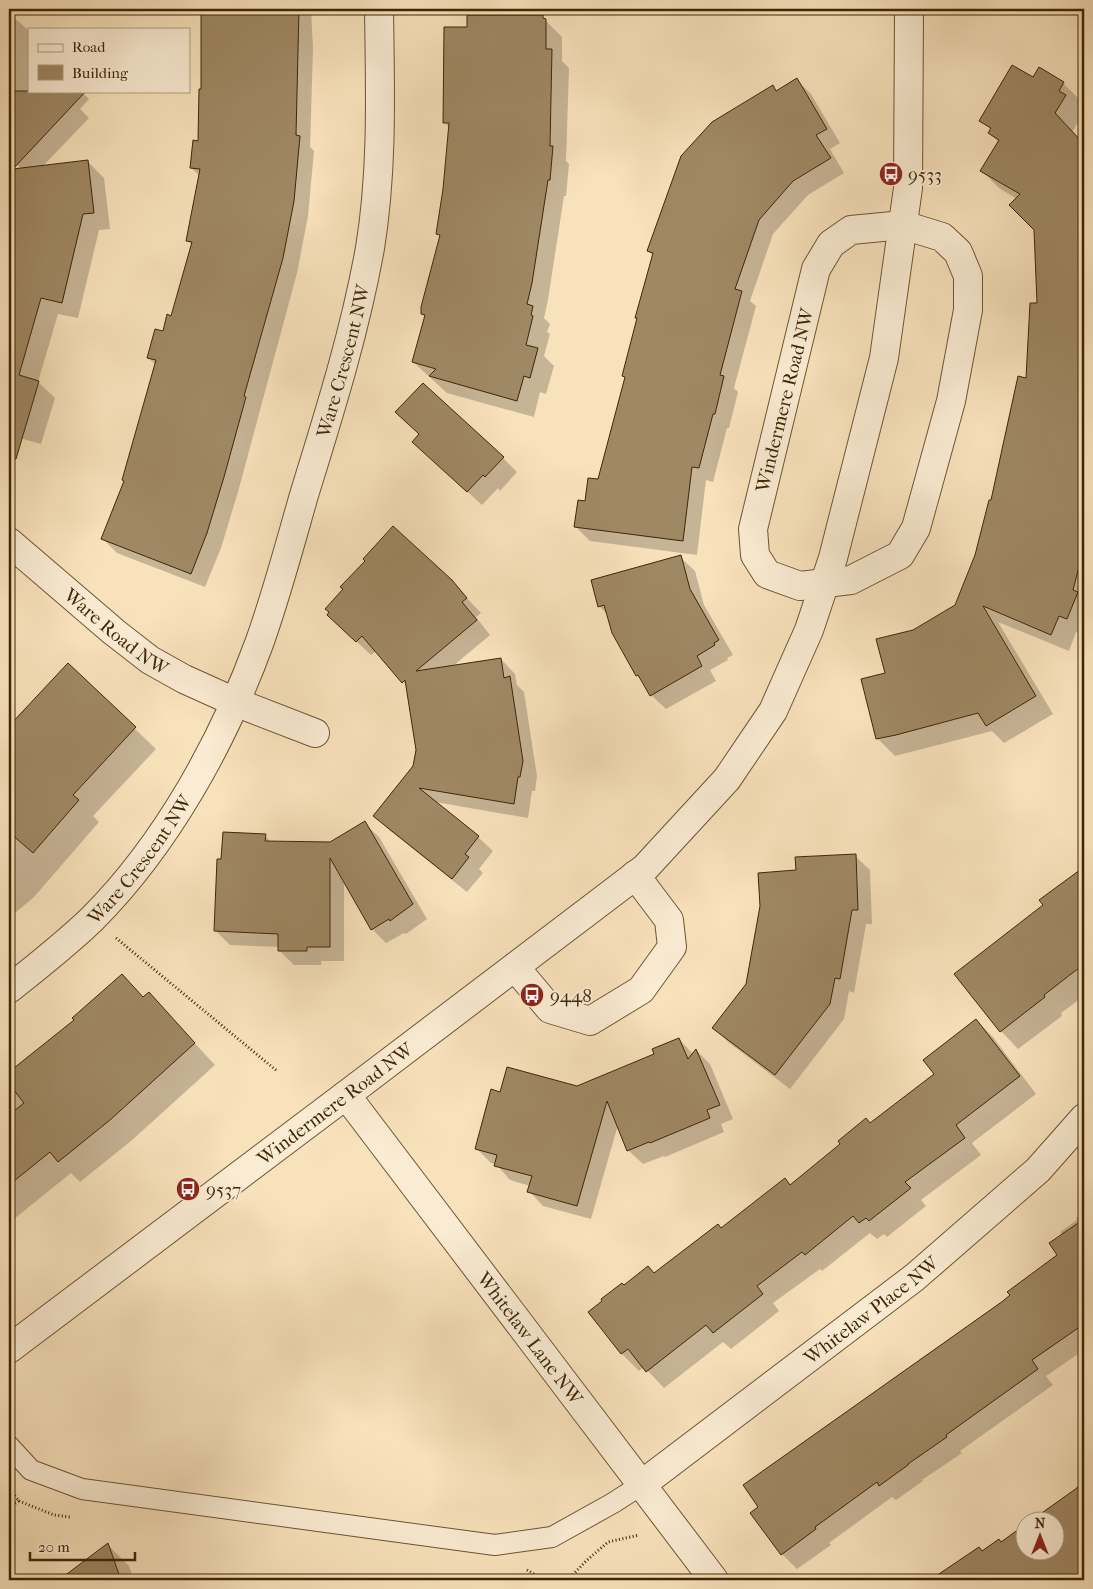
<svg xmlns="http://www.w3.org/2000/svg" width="1093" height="1589" viewBox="0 0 1093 1589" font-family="'IM FELL French Canon',serif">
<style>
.shadow{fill:#0003}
.building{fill:#9f8864;stroke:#3f2605}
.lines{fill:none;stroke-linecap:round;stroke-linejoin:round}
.service-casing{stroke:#6d5533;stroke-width:22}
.minor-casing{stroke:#6d5533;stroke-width:30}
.tertiary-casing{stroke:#6d5533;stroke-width:30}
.path{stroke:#3f2605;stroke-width:3;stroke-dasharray:1 2.5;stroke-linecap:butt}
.service{stroke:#faecd3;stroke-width:20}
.minor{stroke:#faecd3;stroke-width:28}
.tertiary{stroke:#faecd3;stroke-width:28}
.labels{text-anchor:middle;stroke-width:4;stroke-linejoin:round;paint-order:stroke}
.poi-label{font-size:19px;fill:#3f2605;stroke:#faecd3;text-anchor:start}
.street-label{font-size:19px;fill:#3f2605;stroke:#faecd3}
</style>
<rect width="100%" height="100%" fill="#f8e2bc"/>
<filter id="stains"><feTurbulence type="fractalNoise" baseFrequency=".004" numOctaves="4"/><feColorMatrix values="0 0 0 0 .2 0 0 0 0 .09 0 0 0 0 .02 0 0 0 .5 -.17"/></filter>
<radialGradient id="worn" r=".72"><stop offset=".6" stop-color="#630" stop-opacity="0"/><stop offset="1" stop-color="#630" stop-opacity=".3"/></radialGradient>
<!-- shadow -->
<path class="shadow" d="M202,9h109l2,40 -3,98 4,4 -6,65 -11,57 -59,219 -17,56 -16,39 -88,-34 -14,-14 22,-58 31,-116 -8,-7 24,-41 20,-72 -4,-4 12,-65 -9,-8 8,-26 3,-51z
M9,13l20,18v60h52l8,8 -9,10 9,9 -47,49 46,-5 16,16 6,51 -11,1 -21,88 -20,-4 -20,68 17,16 -14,46 -32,-9v-255l22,-2 -22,-21z
M542,17l20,20v24l7,7 -3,93 3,3 -3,32h-2l-16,104 -4,18 6,6 -3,8 3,2 -6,22 10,10 -8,28 -6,-2 -6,25 -87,-24 -34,-31 13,-44 -4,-4 19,-77 -4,-4 8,-44 4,-62 -5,-5 24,-94z
M1039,69l24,14 18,18 -4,7 6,6 -11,18 12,13v490l-8,-3 -7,19 -71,-29 55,92 -49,29 -12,-12 -97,25 -17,-17 8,-65 28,-42 42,-26 20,-50 51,-177 11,-74 -3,-75 -18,-31 -18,-11 -17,-17 17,-29 -10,-9 2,-3 -10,-10 52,-41z
M797,80l14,14 29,49 -10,6 14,24 -36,22 -35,39 -23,67 6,5 -22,82 4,4 -9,36h-2l-14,54 -7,-2 -9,75 -107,-14 -14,-14 10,-25 13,-22 27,-102 27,-122 -5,-5 124,-164 5,4z
M428,456l75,2 14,14 -17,19 -2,-3 -16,17z
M680,557l15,14 9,34 29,50 -6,3 1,2 -18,10 6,11 -50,28 -15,-14 -7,-13 -7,-6 -24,-43 -5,-18 -9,-9z
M451,581l30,32 -5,4 14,18 -38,32 49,-8 14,15 2,11 7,7 13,84 -2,15h-3l-4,27 -93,-16 43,35 15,14 -14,18 4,4 -16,19 -78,-62 -14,-14 39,-49 3,-17 -9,-63 -32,-36 -5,4 -28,-26z
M68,665l88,84 -63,67 6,6 -65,75 -25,21v-176z
M364,823l15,14 48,82 -21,15 -2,-1 -18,10 -14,-14 -28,-49v81h-23v4h-27l-15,-15v-3l-49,-2 -15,-15 50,-94 7,7h58z
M855,856l15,14 2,54h-6l-12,69 -5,-2 -5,28 -54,70 -62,-47 -14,-14 33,-43 14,-79 36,-34z
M1075,875l9,10v111l-23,17 1,3 -44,33 -17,-18 44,-126z
M149,994l66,71 -84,76 -51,41 -9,-9 -62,50v-134l3,-3 -3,-4v-8l66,-54 69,-22z
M976,1020l17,17 43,57 -64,49 9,12 -60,45 5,6 -39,31 -3,-3 -7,5 -7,-6 -48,38 -2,-2 -47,34 6,8 -48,38 -8,-7 -59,46 -20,-21 -5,4 -17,-17 -32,-42 58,-45 7,7 135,-88 146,-111z
M679,1039l14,15 3,-4 14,14 23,55 -12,5 3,8 -59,25 -1,-1 -21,8 -15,-14 -10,-25 -27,94 -48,-13 -14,-15 1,-5 -20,-6 -14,-16 -5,-1 -15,-15 25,-55 77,-5 78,-34z
M1084,1213v137l-38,26 7,9 -93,66 2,2 -40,27 1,1 -27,19 -4,-3 -63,46 2,2 -34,24 -15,-15 230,-259 47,-39 4,-21 -3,-3 17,-12 -1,-2z
M1084,1482v98h-146l45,-28 18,-9 25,9h30v-30l21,-33 -1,-2z
M108,1545l21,21 5,14h-73z"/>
<!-- building -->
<path class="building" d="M201,9h98l-3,126 4,1 -6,65 -11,57 -39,138 2,1 -22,80 -17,56 -16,41 -90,-35 23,-58 -2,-1 34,-120 -9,-2 8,-29 8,2 4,-17 4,2 21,-74 -6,-1 14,-72 -10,-1 3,-28 5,1 1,-52h2z
M467,15h76v3l3,1v30h6l-2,97h3l-3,34h-2l-16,103 -5,21 6,2 -2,9 2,1 -7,29 12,3 -8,30 -6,-2 -7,25 -88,-25 7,-7 -24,-7 13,-47 -4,-1v-7l19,-72 -4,-1 7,-45 6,-66h-6l1,-96h23z
M1012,65l21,12 6,-10 25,15 -5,9 7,4 -11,18 29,31v403l-11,43 5,2 -11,27 -8,-3 -8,19 -68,-29 53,90 -50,30 -8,-13 -82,22 -20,4 -15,-60 24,-6 -9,-34 37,-9 42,-25 20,-50 14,-55h2l27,-124 8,2 4,-75h7l-3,-73 -25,-25 11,-11 -40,-23 19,-31 -11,-7 3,-5 -12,-7z
M797,78l30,51 -11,6 15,23 -38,23 -34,39 -24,69 7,2 -22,84 4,1 -9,38h-2l-14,54 -7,-1 -9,74 -109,-14 4,-27 7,1 3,-23 10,1 27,-102 -3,-1 15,-58h-2l18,-65 -6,-2 34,-95 31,-34 61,-37 3,6z
M9,91h77l-73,78 75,-9 6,53 -11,1 -21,89 -21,-5 -22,77 20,6 -23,78 -7,-1z
M423,383l81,74 -19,20 -2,-2 -16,17 -55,-50 7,-8 -24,-22z
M393,526l59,54 15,18 -5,4 15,18 -61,51 85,-13 3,20 6,-2 13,85 -3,16h-2l-4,27 -95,-16 60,48 -14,18 4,3 -17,22 -79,-63 40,-50 3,-16 -11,-70 -3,3 -40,-47 -6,6 -29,-27 2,-3 -4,-3 18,-20 -3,-2 25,-26 -2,-2z
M681,555l9,34 29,51 -5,3 1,2 -18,11 5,10 -52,30 -12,-21 -2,1 -24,-43 -8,-28 -6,2 -7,-27z
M68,663l68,64 -63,68 6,5 -46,53 -24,-21v-106z
M365,821l48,83 -23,17 -1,-2 -18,11 -41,-72v89h-23v4h-29v-17l-64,-3 3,-72h4l2,-27 43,2 -1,7 65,1z
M856,854l2,56h-6l-12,69 -5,-1 -5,26 -55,71 -63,-47 34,-44 14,-78 -2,-33 38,-3 -1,-13z
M1084,867v97l-40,31 1,2 -45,35 -46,-58 89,-69 -4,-5z
M122,974l21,23 6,-5 46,51 -85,77 -52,42 -8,-10 -41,33v-70l15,-12 -15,-19v-12l65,-52 -2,-2z
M976,1019l44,57 -64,49 9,13 -60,44 6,6 -42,33 -3,-3 -7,5 -6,-7 -48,39 -3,-3 -45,34 6,8 -50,39 -7,-8 -60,47 -18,-23 -7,5 -33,-42 14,-11 -1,-2 21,-16 2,2 24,-19 6,7 64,-49 3,4 64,-50 5,7 50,-41 -2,-3 28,-23 4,5 64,-49 -11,-14z
M679,1038l9,21 8,-10 24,56 -13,5 3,8 -60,25 -1,-1 -22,9 -20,-50 -30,105 -50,-14 5,-16 -38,-10 3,-11 -22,-6 16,-60 9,3 7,-25 70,19 77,-32 -2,-5z
M1084,1219v105l-52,36 6,9 -92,66 1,2 -39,27v1l-29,21 -2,-4 -62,45 1,2 -35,26 -31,-42 8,-6 -15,-22 260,-184 7,-6 -3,-3 50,-37 -8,-12z
M1084,1483v97h-154l49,-33 3,4 17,-12 2,3 25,-18v28h30v-30h-27z
M108,1543l13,37h-62z"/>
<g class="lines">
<!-- service casing -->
<g class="service-casing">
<path id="service" d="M9,1446l22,24 51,19 413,56 57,-8 61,-34 28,-18"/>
</g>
<!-- minor casing -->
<g class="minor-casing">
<g id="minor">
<path d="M903,225l39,12 16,15 10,24v34l-17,91 -35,127 -16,27 -49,25 -51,6 -33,-12 -12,-19 -2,-26 63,-260 15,-25 20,-14z"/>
<path id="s1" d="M9,542l105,90 36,28 34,19 51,23 80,31"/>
<path d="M515,967l35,42 40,12 51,-31 31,-43 -3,-27 -34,-45"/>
<path id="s2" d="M9,989c28,-22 57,-45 83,-70 75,-75 132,-179 168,-278 17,-48 30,-97 44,-146 25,-81 51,-163 66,-247 13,-79 10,-160 9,-239"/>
<path id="s3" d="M346,1095l368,485"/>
<path id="s4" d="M641,1485l274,-208 123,-107 46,-52"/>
</g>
</g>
<!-- tertiary casing -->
<g class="tertiary-casing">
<g id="tertiary">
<path id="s5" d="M9,1349l337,-254 299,-227 82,-89 46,-68 36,-81 24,-72 51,-200 24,-170 1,-179"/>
</g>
</g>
<!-- path -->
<path class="path" d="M116,938l161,133
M19,1501l35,14 16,2
M9,1507l10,-6 -5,-6
M527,1570l17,10
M568,1580l18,-19 22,-19 31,-7"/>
<!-- service -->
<use href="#service" class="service"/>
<!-- minor -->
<use href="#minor" class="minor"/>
<!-- tertiary -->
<use href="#tertiary" class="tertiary"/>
</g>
<!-- icons -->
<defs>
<g id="bus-disc" transform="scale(1.25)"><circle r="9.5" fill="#8f2418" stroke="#faecd3"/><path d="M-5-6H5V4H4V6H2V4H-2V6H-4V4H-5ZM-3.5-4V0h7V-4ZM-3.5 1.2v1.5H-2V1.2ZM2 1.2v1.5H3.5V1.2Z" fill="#fff"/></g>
</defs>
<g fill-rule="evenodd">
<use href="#bus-disc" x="891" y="174"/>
<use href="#bus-disc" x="532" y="995"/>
<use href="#bus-disc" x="188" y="1189"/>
</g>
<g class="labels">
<!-- poi labels -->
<g class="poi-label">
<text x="908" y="181">9533</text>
<text x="550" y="1002">9448</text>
<text x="206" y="1196">9537</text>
</g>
<!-- street labels -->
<g class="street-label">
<text dy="7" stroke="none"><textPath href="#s2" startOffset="728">Ware Crescent NW</textPath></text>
<text transform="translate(784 400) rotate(-76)" y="7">Windermere Road NW</text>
<text dy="7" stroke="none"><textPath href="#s1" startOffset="140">Ware Road NW</textPath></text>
<text dy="7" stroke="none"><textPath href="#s2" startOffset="185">Ware Crescent NW</textPath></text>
<text dy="7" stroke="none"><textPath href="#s5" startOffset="408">Windermere Road NW</textPath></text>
<text dy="7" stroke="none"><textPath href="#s4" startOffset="289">Whitelaw Place NW</textPath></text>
<text dy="7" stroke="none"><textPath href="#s3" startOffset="305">Whitelaw Lane NW</textPath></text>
</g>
</g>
<!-- margin -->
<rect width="1093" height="1589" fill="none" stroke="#f8e2bc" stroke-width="30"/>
<rect x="10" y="10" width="1073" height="1569" fill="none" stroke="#3f2605" stroke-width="2.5"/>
<rect x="15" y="15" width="1063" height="1559" fill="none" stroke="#3f2605"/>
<!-- legend -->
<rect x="28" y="28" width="162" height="65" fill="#faecd3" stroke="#af9d81"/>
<rect x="38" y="44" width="25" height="8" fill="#faecd3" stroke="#af9d81"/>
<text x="72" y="52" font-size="15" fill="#3f2605">Road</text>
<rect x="38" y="65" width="25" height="15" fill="#9f8864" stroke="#af9d81"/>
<text x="72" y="78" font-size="15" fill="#3f2605">Building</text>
<!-- north arrow -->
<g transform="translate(1040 1536)"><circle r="24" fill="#faecd3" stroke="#af9d81"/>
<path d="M0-4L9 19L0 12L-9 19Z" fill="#8f2418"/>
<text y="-8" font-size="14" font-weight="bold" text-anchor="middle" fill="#3f2605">N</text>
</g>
<!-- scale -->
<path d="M30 1552v8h105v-8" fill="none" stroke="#3f2605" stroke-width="2.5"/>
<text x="38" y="1552" font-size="15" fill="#3f2605" stroke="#faecd3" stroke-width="4" paint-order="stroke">20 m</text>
<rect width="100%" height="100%" filter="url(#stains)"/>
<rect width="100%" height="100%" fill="url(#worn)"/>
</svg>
